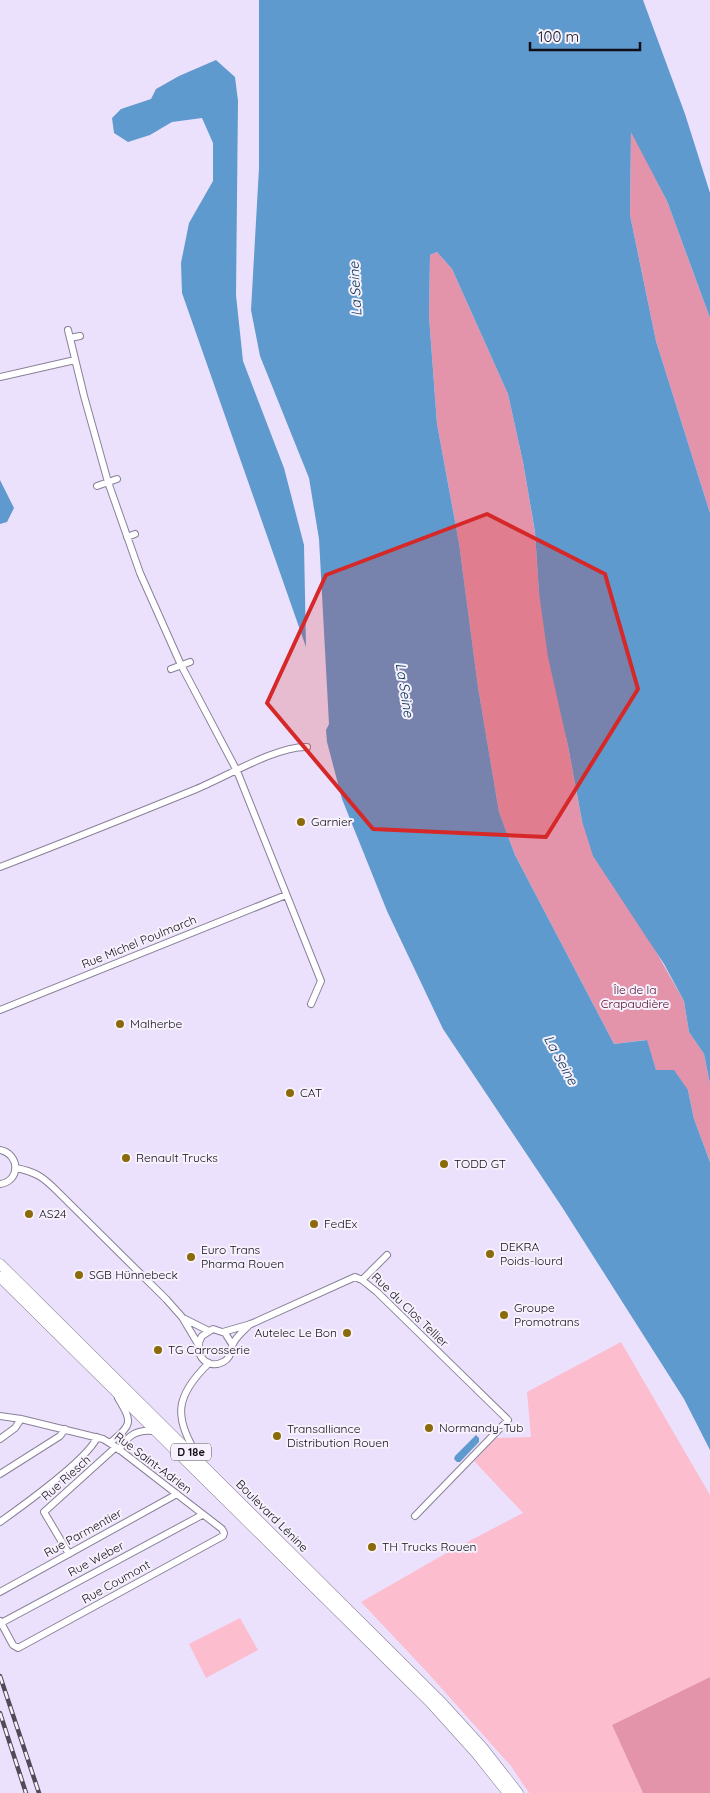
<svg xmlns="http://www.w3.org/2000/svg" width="710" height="1793" viewBox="0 0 710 1793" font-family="Quicksand,sans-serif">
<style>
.green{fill:#fcbdce}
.forest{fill:#e394ab}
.water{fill:#5f9ace}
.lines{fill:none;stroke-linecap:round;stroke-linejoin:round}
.minor-casing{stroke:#8a8098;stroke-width:8}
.primary-casing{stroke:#8a8098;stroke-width:11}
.minor{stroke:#fff;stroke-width:6}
.primary{stroke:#fff;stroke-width:10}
.rail-casing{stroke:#514b59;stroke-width:4.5}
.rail{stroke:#f6f1fc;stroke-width:2.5;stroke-dasharray:8;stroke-linecap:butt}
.marked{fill:#d62828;fill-opacity:0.2;stroke:#d62828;stroke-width:4;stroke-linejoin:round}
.poi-dot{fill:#8a6a09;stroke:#f6f1fc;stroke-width:2}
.labels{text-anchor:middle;stroke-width:4;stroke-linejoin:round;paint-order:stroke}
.shield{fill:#f6f1fc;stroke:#56525c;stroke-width:1}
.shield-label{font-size:11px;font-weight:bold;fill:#120e17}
.poi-label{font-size:12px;fill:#120e17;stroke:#f6f1fc;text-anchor:start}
.street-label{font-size:12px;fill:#120e17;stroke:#f6f1fc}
.park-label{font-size:12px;fill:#4f0827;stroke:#f6f1fc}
.water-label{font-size:14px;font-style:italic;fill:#033355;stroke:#f6f1fc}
</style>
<rect width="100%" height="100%" fill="#ece1fc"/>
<!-- green -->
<path class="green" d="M621,1342l89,153v182l-98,48 31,68h-114l-18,-27 -84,-94 -66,-70 89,-51 73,-38 -49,-52 22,-23 35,-1 -4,-45z
M240,1618l18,32 -52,28 -17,-34z"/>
<!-- forest -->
<path class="forest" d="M631,130l36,71 43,117v195l-54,-172 -26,-126z
M437,252l15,17 56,125 15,68 12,71 4,60 43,228 102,180 5,31 15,22 6,30v78l-16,-43 -6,-29 -32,-20 -10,-30 -32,4 -99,-189 -16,-43 -21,-125 -19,-144 -22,-119 -8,-108 1,-61z
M710,1677v116h-67l-31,-68z"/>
<!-- water -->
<path class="water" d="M259,0h384l42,114 25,79v125l-43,-117 -36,-69 -1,83 26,126 54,172v571l-6,-30 -15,-22 -5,-31 -20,-37 -71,-108 -11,-35 -14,-75 -20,-89 -9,-64 -4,-61 -12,-70 -15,-68 -56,-125 -15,-17 -7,3 -1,61 8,108 22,119 19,144 21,125 16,43 99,189 33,-4 9,30h18l14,20 6,29 16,43v288l-26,-51 -122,-192 -119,-178 -56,-118 -45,-112 -15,-57 -1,-12 3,-6 -10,-185 -10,-61 -49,-122 -9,-46 8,-142z
M216,60l19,17 3,24 -2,194 7,66 41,107 20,77 2,102 -124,-354 -1,-30 8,-40 24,-42v-38l-11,-25 -30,4 -22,13 -22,7 -14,-9 -2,-15 9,-9 30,-10 5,-10 23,-13z
M0,480l14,28 -7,14 -7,2z
M476,1435l3,3v4l-19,20h-3l-3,-3 1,-3z"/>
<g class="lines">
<!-- minor casing -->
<g class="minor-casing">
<path id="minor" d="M68,330l16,66 24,86 32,91 41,92 56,106 84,210 -10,23
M70,338l10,-2
M0,377l75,-17
M97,486l20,-7
M127,537l8,-3
M171,669l19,-7
M0,867c65,-25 130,-51 194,-77 30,-12 82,-44 113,-43
M0,1010l286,-115
M0,1150c20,4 21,31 0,34
M16,1168c20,4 27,9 41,23l109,108 16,18 16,27
M362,1280l25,-25
M185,1319l24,12
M223,1332l28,-8 104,-47 7,3 15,12 131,128 -93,96
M232,1344l-7,-11 -12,-4 -11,7c-10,15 3,35 21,26 10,-5 6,-13 11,-20 4,-7 11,-12 16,-18
M0,1416l21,3 82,20 13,8 106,82 2,4 -1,3 -205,112 -5,-3 -13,-24
M0,1439l15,-11 6,-9
M110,1443c22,-19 23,-20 8,-45
M119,1450c9,-15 18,-21 35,-19
M198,1456c-25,-39 -23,-60 11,-93
M0,1474l60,-38 5,-7
M0,1522c21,-15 89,-64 97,-85
M69,1554l-25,-42 72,-65
M0,1592l177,-98
M1,1623l201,-108"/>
</g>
<!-- primary casing -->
<g class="primary-casing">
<path id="primary" d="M0,1264l442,439 40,44 36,46
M0,1277l430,425 46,51 32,40"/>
</g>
<!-- minor -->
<use href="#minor" class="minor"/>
<!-- primary -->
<use href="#primary" class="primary"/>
<!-- rail casing -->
<g class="rail-casing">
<path id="rail" d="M0,1676l39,117
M0,1713l26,80"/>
</g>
<!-- rail -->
<use href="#rail" class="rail"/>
</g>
<!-- marked area -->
<path class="marked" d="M487,514l118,60 33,115 -92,148 -173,-8 -106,-126 59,-128z"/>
<!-- markers -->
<g class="poi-dot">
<circle cx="301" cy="822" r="5"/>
<circle cx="120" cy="1024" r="5"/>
<circle cx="290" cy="1093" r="5"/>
<circle cx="126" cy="1158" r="5"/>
<circle cx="444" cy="1164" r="5"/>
<circle cx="29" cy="1214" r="5"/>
<circle cx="314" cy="1224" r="5"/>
<circle cx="490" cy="1254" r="5"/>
<circle cx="191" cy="1257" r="5"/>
<circle cx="79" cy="1275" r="5"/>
<circle cx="504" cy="1315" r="5"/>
<circle cx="347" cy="1333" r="5"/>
<circle cx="158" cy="1350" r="5"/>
<circle cx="429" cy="1428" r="5"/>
<circle cx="277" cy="1436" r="5"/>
<circle cx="372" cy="1547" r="5"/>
</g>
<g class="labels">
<!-- shield labels -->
<rect class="shield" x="171" y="1443.5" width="40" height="17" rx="4"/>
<g class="shield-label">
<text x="191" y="1456">D 18e</text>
</g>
<!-- poi labels -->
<g class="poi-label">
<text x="311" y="826">Garnier</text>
<text x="130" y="1028">Malherbe</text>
<text x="300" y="1097">CAT</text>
<text x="136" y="1162">Renault Trucks</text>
<text x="454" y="1168">TODD GT</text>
<text x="39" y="1218">AS24</text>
<text x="324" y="1228">FedEx</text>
<text x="500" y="1251">DEKRA<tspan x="500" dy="14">Poids-lourd</tspan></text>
<text x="201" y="1254">Euro Trans<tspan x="201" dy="14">Pharma Rouen</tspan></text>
<text x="89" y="1279">SGB Hünnebeck</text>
<text x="514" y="1312">Groupe<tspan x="514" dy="14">Promotrans</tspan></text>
<text x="337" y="1337" text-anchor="end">Autelec Le Bon</text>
<text x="168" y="1354">TG Carrosserie</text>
<text x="439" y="1432">Normandy-Tub</text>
<text x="287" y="1433">Transalliance<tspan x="287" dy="14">Distribution Rouen</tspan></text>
<text x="382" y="1551">TH Trucks Rouen</text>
</g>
<!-- street labels -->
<g class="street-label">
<text transform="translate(139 942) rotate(-22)" y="4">Rue Michel Poulmarch</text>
<text transform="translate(410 1310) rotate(44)" y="4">Rue du Clos Tellier</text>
<text transform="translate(153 1463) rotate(37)" y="4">Rue Saint-Adrien</text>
<text transform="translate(66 1478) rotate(-42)" y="4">Rue Riesch</text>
<text transform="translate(272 1516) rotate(45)" y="4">Boulevard Lénine</text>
<text transform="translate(83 1533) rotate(-29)" y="4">Rue Parmentier</text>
<text transform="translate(96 1559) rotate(-28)" y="4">Rue Weber</text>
<text transform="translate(116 1582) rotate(-29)" y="4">Rue Coumont</text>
</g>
<!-- park labels -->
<g class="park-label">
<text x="635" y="994">Île de la<tspan x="635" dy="14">Crapaudière</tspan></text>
</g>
<!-- water labels -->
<g class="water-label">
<text transform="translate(355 289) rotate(-93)" y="5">La Seine</text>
<text transform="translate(405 690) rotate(81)" y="5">La Seine</text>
<text transform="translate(561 1060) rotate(61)" y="5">La Seine</text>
</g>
</g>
<!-- scale -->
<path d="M530 42v8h110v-8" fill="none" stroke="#120e17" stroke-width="2.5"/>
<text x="538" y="42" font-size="15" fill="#120e17" stroke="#f6f1fc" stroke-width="4" paint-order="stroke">100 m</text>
</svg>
